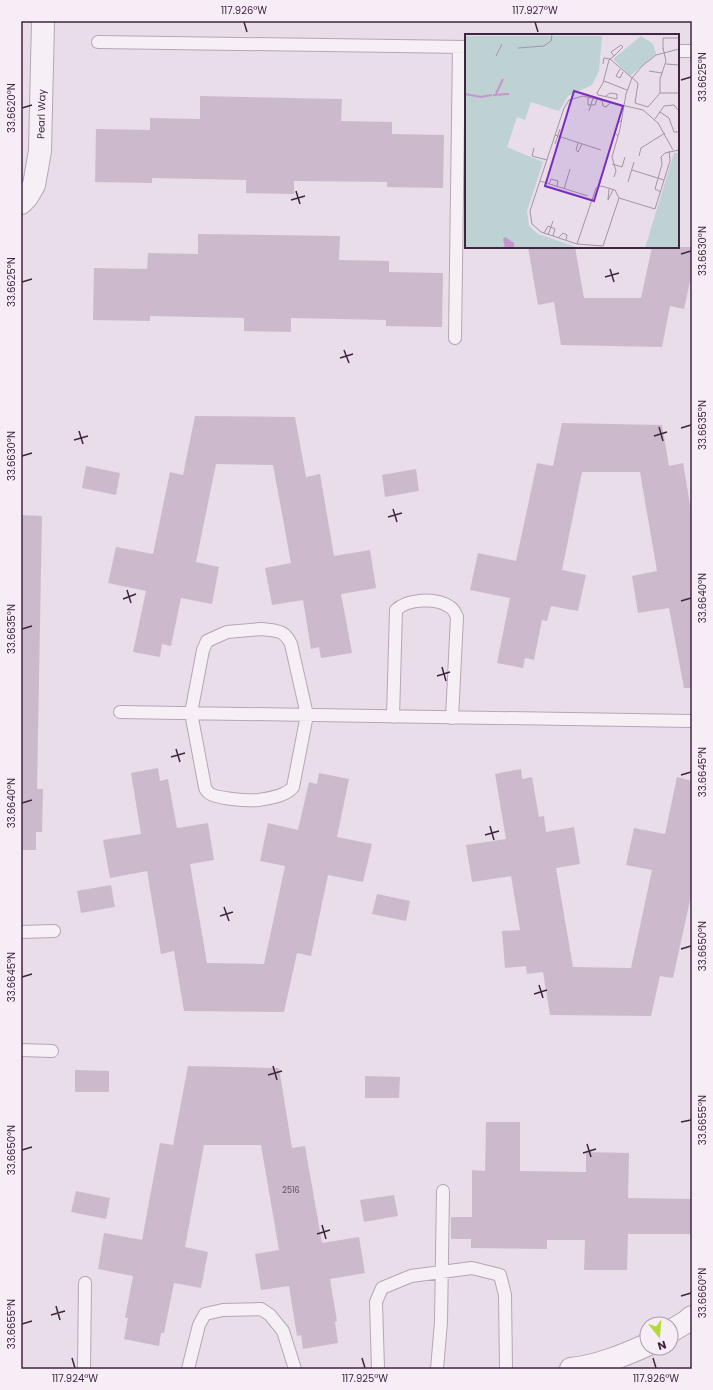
<svg xmlns="http://www.w3.org/2000/svg" width="713" height="1390" viewBox="0 0 713 1390" font-family="Poppins,sans-serif">
<style>
.building{fill:#ccbacc}
.lines{fill:none;stroke-linecap:round;stroke-linejoin:round}
.lane-casing{stroke:#b6a6b6;stroke-width:14}
.street-casing{stroke:#b6a6b6;stroke-width:24}
.lane{stroke:#f6f0f6;stroke-width:12}
.street{stroke:#f6f0f6;stroke-width:22}
.ticks{fill:none;stroke:#402540;stroke-width:1.5}
.labels{text-anchor:middle;stroke-width:3;stroke-linejoin:round;paint-order:stroke}
.number-label{font-size:8px;fill:#634a63}
.street-label{font-size:10px;fill:#402540;stroke:#f6edf6}
.inset-river{fill:none;stroke:#c695cc;stroke-width:2}
.inset-road{fill:none;stroke:#a593a5;stroke-width:1}
.view{fill:#7b2cbf;fill-opacity:0.15;stroke:#7b2cbf;stroke-width:2}
.inset-edge{fill:none;stroke:#402540;stroke-width:2}
.neatline{fill:none;stroke:#402540;stroke-width:1.5}
.ticks-label{font-size:10px;text-anchor:middle;fill:#402540}
</style>
<rect width="100%" height="100%" fill="#e8dde9"/>
<!-- building -->
<path class="building" d="M200,96l142,3 -1,22 51,1v12l52,1 -1,53 -56,-1v-5l-93,-1v13l-48,-1v-13l-94,-2v5l-57,-1 1,-53 54,1v-12l50,1z
M198,234l142,2 -1,24 50,1v11l54,1 -1,54 -56,-1v-6l-95,-2v14l-47,-1v-13l-94,-2v5l-57,-1 1,-52 53,1 1,-16 50,1z
M528,247h47l9,51h57l11,-51h40v25l-8,37 -14,-3 -8,41 -101,-2 -7,-43 -16,3z
M195,416l100,1 11,60 14,-3 14,82 36,-6 6,38 -35,6 11,59 -31,5 -2,-11 -8,2 -8,-49 -31,5 -7,-37 26,-5 -18,-98 -57,-1 -20,98 23,5 -7,37 -31,-6 -10,48 -9,-2 -2,13 -27,-5 13,-61 -38,-8 8,-36 37,7 17,-82 13,3z
M562,423l100,2 7,41 14,-3 9,53v172h-8l-15,-80 -31,5 -6,-37 25,-5 -17,-99h-58l-20,98 24,5 -8,36 -27,-5 -4,15 -5,-1 -8,40 -9,-2 -2,10 -26,-5 13,-65 -40,-8 8,-37 38,8 21,-98 16,3z
M86,466l34,7 -4,22 -34,-7z
M416,469l3,22 -34,6 -3,-22z
M21,515l21,1 -5,273h6l-1,43h-6v18h-15z
M158,768l2,13 8,-2 9,49 31,-5 6,37 -24,4 17,99 57,1 21,-98 -25,-5 8,-38 30,7 11,-48 8,2 2,-11 30,6 -12,58 35,7 -9,38 -35,-7 -17,81 -14,-3 -13,59 -100,-1 -10,-60 -13,3 -14,-83 -37,7 -7,-38 38,-6 -10,-61z
M521,769l1,10 10,-2 7,40 5,-1 2,16 28,-5 6,37 -24,4 17,99 58,1 21,-98 -26,-5 8,-37 31,6 12,-57 15,4v110l-19,87 -13,-2 -9,40 -101,-1 -7,-43 -16,2 -1,-8 -21,2 -3,-37 18,-1 -9,-54 -39,6 -6,-37 40,-6 -11,-65z
M111,885l4,22 -34,6 -4,-22z
M377,894l33,7 -4,20 -34,-7z
M188,1066l91,2 13,80 13,-2 17,97 37,-6 6,36 -35,6 7,42 -2,1 3,21 -35,6 -2,-14 -4,1 -8,-50 -28,4 -6,-36 24,-4 -18,-105h-57l-19,102 23,5 -7,36 -27,-5 -10,50h-3l-2,13 -35,-7 4,-21h-3l8,-42 -35,-7 6,-36 38,7 18,-97 13,2z
M75,1070l34,1v21h-34z
M365,1076l35,1 -1,21h-34z
M486,1122h34v49l66,1v-20l43,1 -1,45 64,1v35h-64l-1,36h-43l1,-30h-38v9l-76,-1v-9h-20v-22h21v-47l13,1z
M76,1191l34,7 -4,21 -35,-7z
M394,1195l4,21 -34,6 -4,-22z"/>
<g class="lines">
<!-- lane casing -->
<g class="lane-casing">
<path id="lane" d="M98,42l368,5
M678,51h14
M455,338l4,-291
M261,629c15,2 23,0 30,15l16,71 -14,72c-7,9 -23,11 -34,13 -10,1 -45,-1 -51,-8 -1,-1 -3,-4 -3,-5l-14,-74 12,-63 4,-9 20,-9z
M120,712l572,9
M393,717l3,-107c11,-11 40,-13 54,-3 4,2 5,6 7,10l-5,101
M21,932l33,-1
M21,1050l31,1
M84,1369l1,-86
M188,1369l11,-44 6,-11 18,-4 38,-1 9,6 13,16 12,38
M378,1369l-2,-67 6,-14 29,-12 61,-8 28,7 5,20 1,74
M437,1369l4,-47 2,-131"/>
</g>
<!-- street casing -->
<g class="street-casing">
<g id="street">
<path id="s1" d="M21,203l6,-6 7,-12 6,-34 3,-130"/>
<path d="M671,1331l15,-9 6,-5"/>
<path d="M571,1369c27,-3 51,-13 76,-24"/>
</g>
</g>
<!-- lane -->
<use href="#lane" class="lane"/>
<!-- street -->
<use href="#street" class="street"/>
</g>
<!-- ticks -->
<path class="ticks" d="M244,22l3,10M535,22l3,10M681,80l10,-3M22,108l10,-3M296,191l4,13M291,200l14,-4M681,254l10,-3M610,269l4,13M605,277l14,-4M22,282l10,-3M344,350l5,13M340,358l13,-4M659,427l4,14M681,428l10,-3M79,431l4,13M654,436l13,-4M74,440l14,-4M22,456l10,-3M393,509l4,13M388,517l14,-4M127,590l4,13M123,599l13,-5M681,601l10,-3M22,629l10,-3M442,667l4,14M437,676l13,-4M176,749l4,13M171,757l14,-4M681,775l10,-3M22,803l10,-3M490,826l4,14M485,835l14,-4M224,907l5,14M220,916l13,-4M681,949l10,-3M22,977l10,-3M539,985l4,13M534,994l13,-4M273,1066l4,14M268,1075l14,-4M681,1122l10,-2M587,1144l4,13M22,1150l10,-3M583,1153l13,-4M322,1225l4,14M317,1234l13,-4M681,1296l10,-3M56,1306l4,14M51,1315l14,-4M22,1324l10,-3M72,1358l3,10M362,1358l3,10M653,1358l3,10"/>
<g class="labels">
<!-- number labels -->
<g class="number-label">
<text x="291" y="1193">2516</text>
</g>
<!-- street labels -->
<g class="street-label">
<text dy="4" stroke="none"><textPath href="#s1" startOffset="94">Pearl Way</textPath></text>
</g>
</g>
<!-- overview -->
<g transform="translate(465 34)">
<rect width="214" height="214" fill="#e8dde9"/>
<path d="M0,2h137l-3,35 -7,14 -24,11 -9,15 -28,-9 -6,18 -8,-3 -10,30 36,15 -16,49 2,15 9,8 41,14h-114zM176,2l12,8 3,10 -26,22 -17,-17zM209,119h5v95h-34z" fill="#bed1d3"/>
<path d="M40,203l9,6v5h-9l-2,-9z" fill="#c695cc"/>
<path class="inset-river" d="M0,60l16,3 11,-2M31,60l7,-15M28,61l16,-1"/>
<path class="inset-road" d="M53,14l26,-2 7,-5 1,-7M198,15v-11h16M31,22l6,-12M145,25l28,24 -3,20 13,4 12,-14v-14l6,-18 -3,-13M138,30l1,-6 6,1M201,30l13,1M155,35l-4,7 4,2 3,-6M184,37l13,2M139,47l23,9M195,59h19M141,62l4,-3 7,1v5l-19,-4 -1,-2 6,-10 6,-23 5,-4 9,-9 -2,-2 -10,7 3,4M123,63v8h7l2,-6M137,66l1,6 3,1 5,-5M124,77l4,-13M195,78l9,6 5,14h5M190,85l9,-13 10,-1 5,6M90,101l46,15M153,102l-3,-3 3,-11 4,-1M113,109l-2,7 2,2 4,-8M90,110l5,-15M69,114l-2,8 15,4M174,122l2,-8 24,-15M147,130l10,3 3,-10M167,136l32,10M149,143l2,-6 -4,-14 8,-28 6,-35 6,-16 10,-12 14,-11 23,-6M75,147l48,15M163,148l6,-20M84,150l2,-5 7,2 -1,6M99,155l6,-20M144,155l-1,11 5,-10M196,158l-6,-3 7,-25 -1,-7 4,-4 14,-3M154,164l-16,48 -26,-2 -36,-12 -9,-8 -2,-13 34,-103 5,-8 14,-4 60,14 15,13 15,27M154,164l36,11 15,-48 -1,-10M79,199l4,-7 7,3 -2,7M83,201l5,-14M93,204l5,-5 4,2 -1,5M112,210l19,-56 5,-2 14,4 4,8"/>
<path class="view" d="M109,57l49,15 -29,95 -49,-15z"/>
<rect width="214" height="214" class="inset-edge"/>
</g>
<!-- border -->
<rect width="713" height="1390" fill="none" stroke="#f6edf6" stroke-width="44"/>
<!-- north arrow -->
<g transform="translate(659 1336) rotate(163)"><circle r="19" fill="#f6edf6" stroke="#ad9dad"/>
<path d="M0-3L7 15L0 10L-7 15Z" fill="#b5d937"/>
<text y="-6" font-size="11" font-weight="bold" text-anchor="middle" fill="#402540">N</text>
</g>
<rect x="22" y="22" width="669" height="1346" class="neatline"/>
<g class="ticks-label">
<text x="244" y="14">117.926°W</text>
<text x="535" y="14">117.927°W</text>
<text transform="translate(702 77) rotate(-90)" y="4">33.6625°N</text>
<text transform="translate(11 108) rotate(-90)" y="4">33.6620°N</text>
<text transform="translate(702 251) rotate(-90)" y="4">33.6630°N</text>
<text transform="translate(11 282) rotate(-90)" y="4">33.6625°N</text>
<text transform="translate(702 425) rotate(-90)" y="4">33.6635°N</text>
<text transform="translate(11 456) rotate(-90)" y="4">33.6630°N</text>
<text transform="translate(702 598) rotate(-90)" y="4">33.6640°N</text>
<text transform="translate(11 629) rotate(-90)" y="4">33.6635°N</text>
<text transform="translate(702 772) rotate(-90)" y="4">33.6645°N</text>
<text transform="translate(11 803) rotate(-90)" y="4">33.6640°N</text>
<text transform="translate(702 946) rotate(-90)" y="4">33.6650°N</text>
<text transform="translate(11 977) rotate(-90)" y="4">33.6645°N</text>
<text transform="translate(702 1120) rotate(-90)" y="4">33.6655°N</text>
<text transform="translate(11 1150) rotate(-90)" y="4">33.6650°N</text>
<text transform="translate(702 1293) rotate(-90)" y="4">33.6660°N</text>
<text transform="translate(11 1324) rotate(-90)" y="4">33.6655°N</text>
<text x="75" y="1382">117.924°W</text>
<text x="365" y="1382">117.925°W</text>
<text x="656" y="1382">117.926°W</text>
</g>
</svg>
